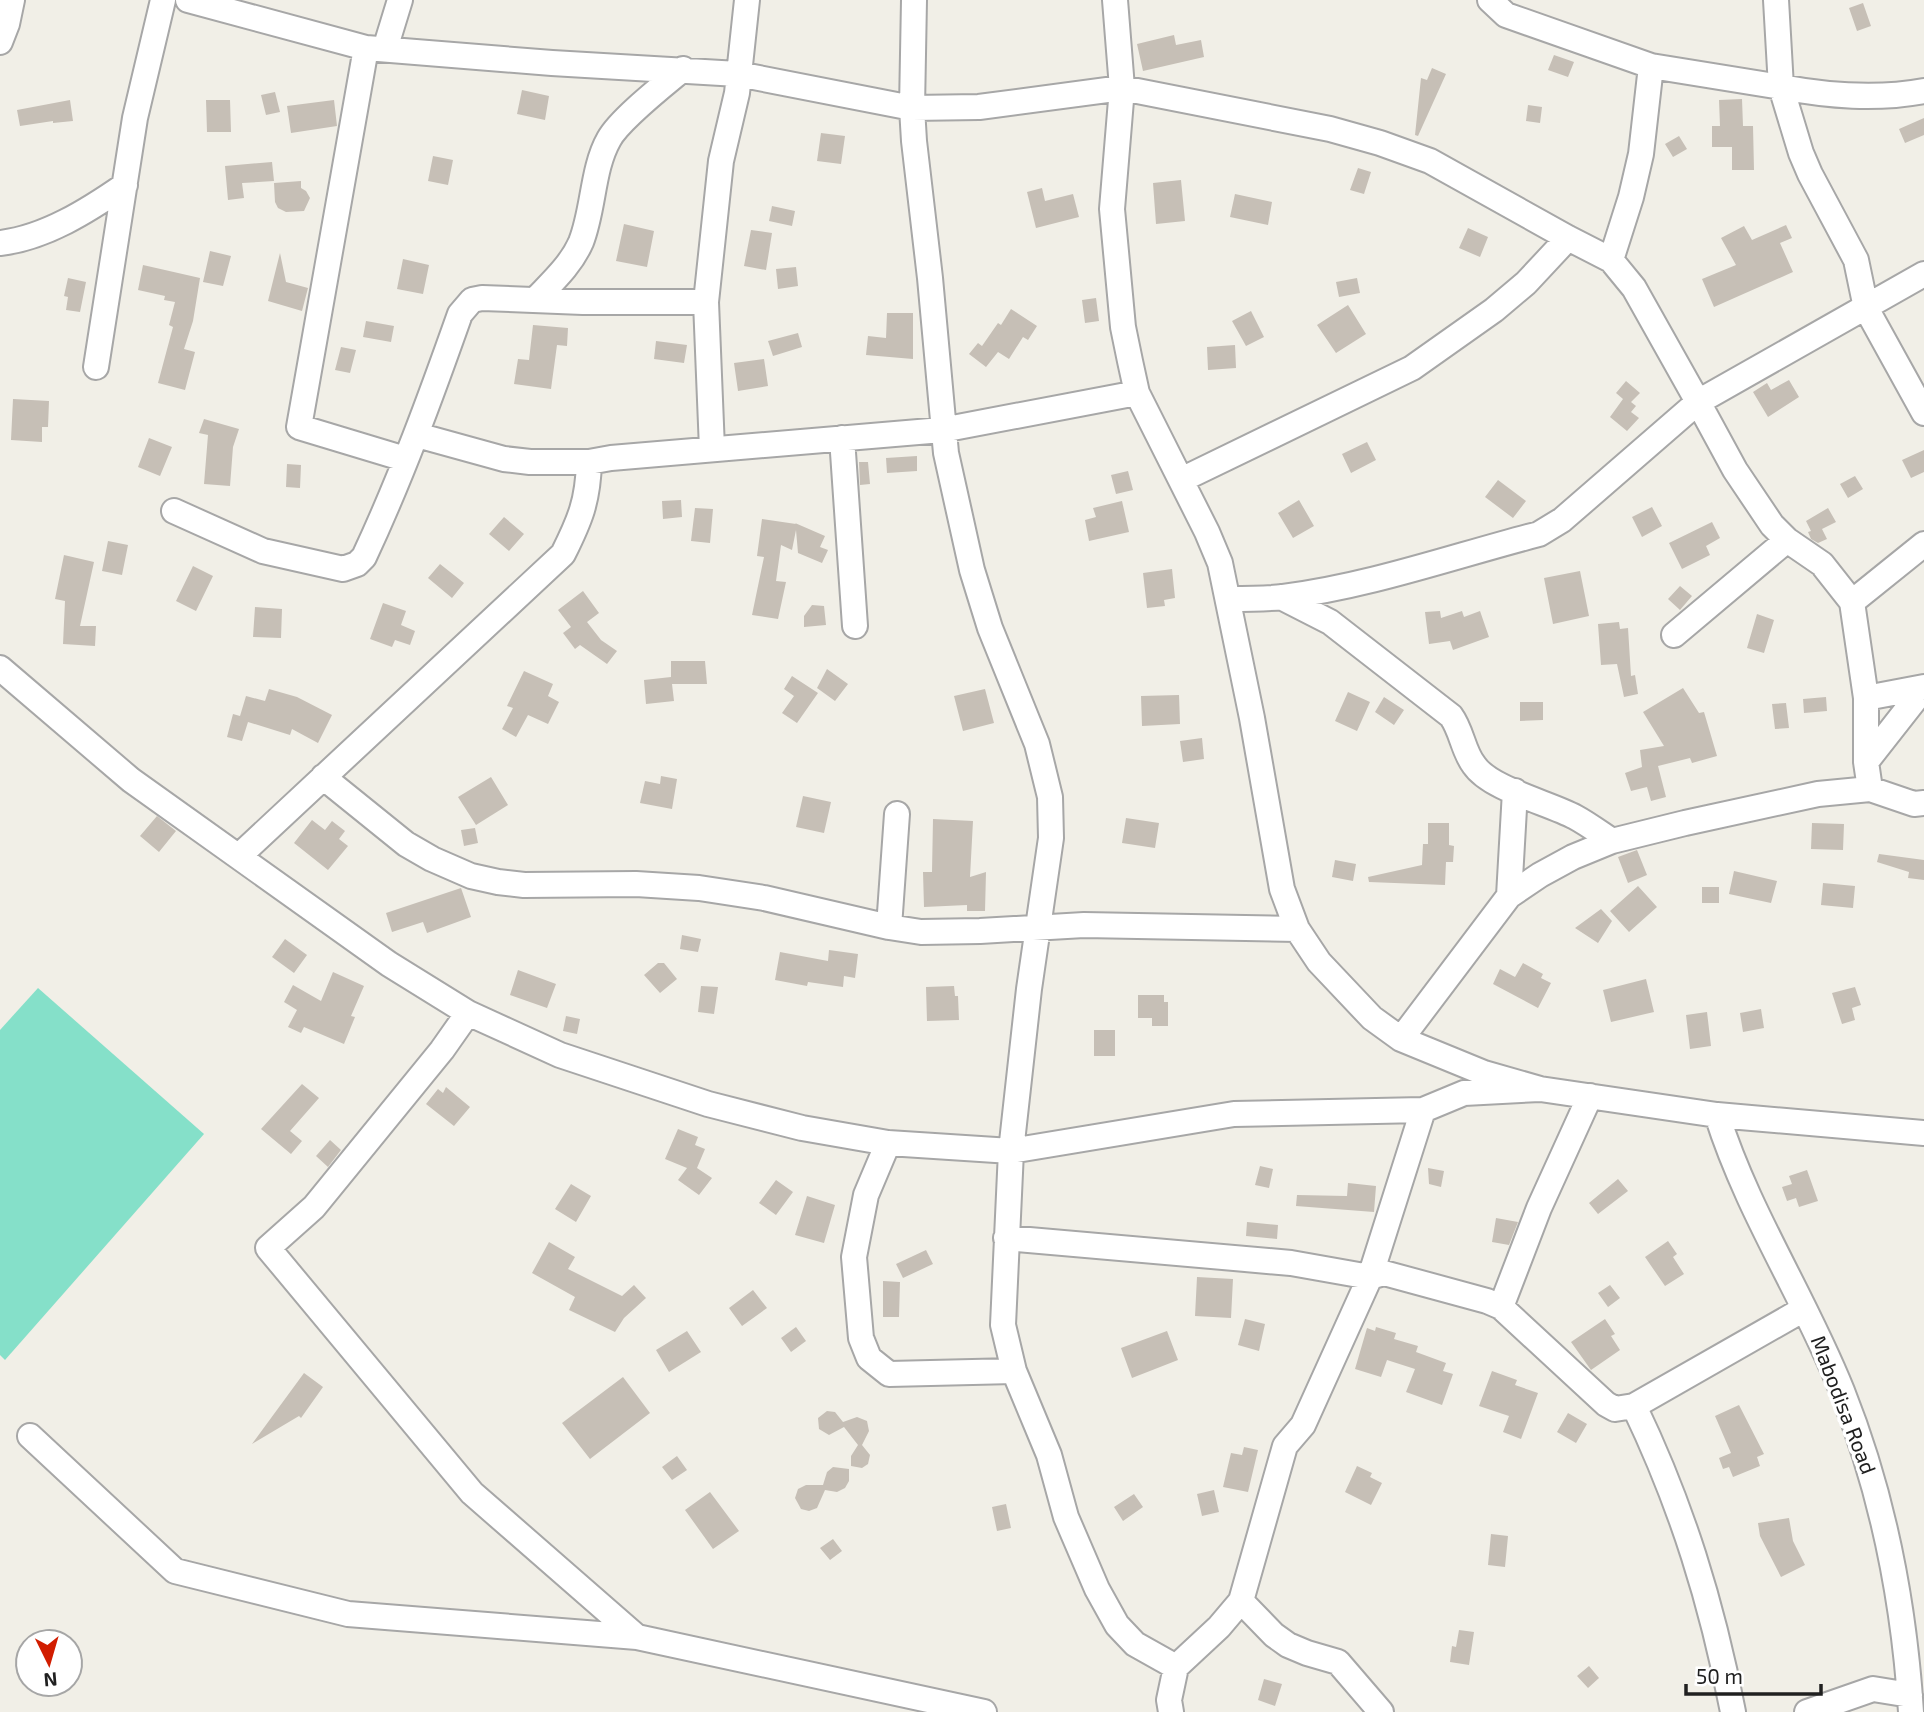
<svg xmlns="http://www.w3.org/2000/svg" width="1924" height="1712" viewBox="0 0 1924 1712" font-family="'Exo 2',sans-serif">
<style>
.pitch{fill:#85e0c9}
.building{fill:#c6bfb6}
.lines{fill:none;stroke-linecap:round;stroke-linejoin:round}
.minor-casing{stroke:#a7a7a7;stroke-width:28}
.minor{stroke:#fff;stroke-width:24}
.labels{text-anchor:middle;stroke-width:7;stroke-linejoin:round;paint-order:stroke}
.street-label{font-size:21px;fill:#202020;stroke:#fff}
</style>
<rect width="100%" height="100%" fill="#f1efe7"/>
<!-- pitch -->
<path class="pitch" d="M38,988l166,146 -199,226 -5,-5v-325z"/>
<!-- building -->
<path class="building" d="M1863,3l8,23 -14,5 -8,-23z
M1174,35l2,10 25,-5 3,17 -61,14 -6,-27z
M1554,55l20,7 -6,15 -20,-7z
M1432,68l14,6 -28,62 -3,-1 6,-57 6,2z
M522,90l27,6 -4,24 -28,-6z
M275,92l5,20 -14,3 -5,-20z
M1742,99l1,27h10l1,44h-22v-23h-20v-21h8l-1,-26z
M70,100l3,21 -20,2v-2l-33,5 -3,-16z
M206,100h24l1,32h-24z
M334,100l3,26 -46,7 -4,-27z
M1528,105l14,2 -2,16 -14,-2z
M1924,118v17l-19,8 -6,-14z
M821,133l24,3 -4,28 -24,-3z
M1679,136l8,13 -14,8 -8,-13z
M433,156l20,4 -5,25 -20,-4z
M272,162l2,19 -32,2 2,15 -16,2 -3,-34z
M1358,168l13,4 -7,22 -14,-4z
M1181,180l4,41 -29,3 -3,-41z
M301,181v7l5,3 4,7 -6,13 -18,1 -8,-4 -3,-6 -1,-19z
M1042,188l3,13 28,-7 6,23 -43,11 -9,-36z
M1235,194l37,8 -4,23 -38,-8z
M772,206l23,5 -3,15 -23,-5z
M624,224l30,7 -7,36 -31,-6z
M1786,225l6,13 -12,5 13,29 -79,35 -12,-28 34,-14 -15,-27 23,-12 8,14z
M1468,228l20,9 -8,20 -21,-9z
M751,230l21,3 -6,37 -22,-4z
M210,251l21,5 -8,30 -20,-4z
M280,253l6,29 22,6 -6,23 -34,-10z
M403,259l26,6 -6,29 -26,-5z
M143,265l57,13 -7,43 -9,28 11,3 -10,38 -27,-7 15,-56 -4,-2 6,-23 -11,-2 1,-4 -27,-6z
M796,267l2,19 -20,3 -2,-20z
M68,278l18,4 -6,30 -14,-2 2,-13 -4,-1z
M1357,278l3,15 -21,4 -3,-15z
M1096,298l3,23 -14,2 -3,-23z
M1348,305l18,29 -30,19 -19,-28z
M1011,309l26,17 -9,14 -5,-3 -14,22 -11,-7 -12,15 -17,-13 9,-11 4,3 16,-23 3,2z
M1251,311l13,26 -18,9 -14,-25z
M887,313h26v46l-47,-4 2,-19 18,2z
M366,321l28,5 -3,16 -28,-5z
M533,325l35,3 -1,18 -10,-1 -6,44 -37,-5 4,-25 11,1z
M798,333l4,14 -29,9 -5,-15z
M656,341l31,4 -3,18 -30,-4z
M1235,345l1,23 -28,2 -1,-23z
M341,347l15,3 -6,23 -15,-3z
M764,359l4,27 -30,5 -4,-28z
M1789,380l10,17 -31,20 -15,-25 14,-9 4,7z
M1626,381l14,12 -9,9 5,4 -5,6 8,6 -12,13 -17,-14 13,-18 -7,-6z
M13,399l36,2 -1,26h-6v15l-31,-2z
M204,419l35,10 -6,18 -3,39 -26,-2 4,-49 -9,-2z
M149,438l23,9 -12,29 -22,-9z
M1367,442l9,18 -25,13 -9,-19z
M1924,450v22l-13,6 -9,-18z
M917,456v15l-30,2 -1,-15z
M859,462h9l2,22 -10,1z
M287,464l14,1 -1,23 -14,-1z
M1128,471l5,19 -17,4 -5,-19z
M1855,476l8,13 -15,9 -8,-14z
M1498,480l28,21 -13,17 -28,-21z
M681,500l1,17 -19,2 -1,-18z
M1299,500l15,26 -21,12 -15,-25z
M1122,501l7,31 -40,9 -4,-21 11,-3 -3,-9z
M1652,507l10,19 -20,11 -10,-20z
M695,508l18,1 -3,34 -19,-2z
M1828,508l8,14 -14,7 5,10 -9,4 -7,-4 -3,-7 3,-1 -5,-10z
M504,517l20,17 -15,17 -20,-17z
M762,519l34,5 -1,-1 30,13 -5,11 8,3 -6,13 -24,-10 -2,-23 -4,20 -11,-5 -5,36 10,1 -8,37 -26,-4 12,-58 -7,-1z
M1712,522l8,16 -14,8 4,9 -28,14 -13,-26z
M108,541l20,4 -6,30 -20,-4z
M64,555l30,7 -14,64h16l-1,20 -32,-2 2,-43 -10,-2z
M440,564l24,19 -12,15 -24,-20z
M193,566l20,10 -17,35 -20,-10z
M1172,569l3,29 -11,2 1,6 -18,2 -4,-35z
M1580,571l9,45 -36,8 -9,-46z
M1680,586l12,10 -12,14 -12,-11z
M583,591l16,22 -12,9 14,18 16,11 -10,13 -27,-19 -5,4 -12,-16 8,-6 -13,-17z
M383,603l23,8 -5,14 14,6 -5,14 -15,-5 -3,7 -22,-8z
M812,605l12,1 2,19 -22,2v-11z
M255,607l27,2 -1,29 -28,-1z
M1440,611l1,7 21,-7 2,6 16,-6 9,26 -36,13 -3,-9 -21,3 -4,-32z
M1757,614l17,6 -10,33 -17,-5z
M1619,622l1,7 8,-1 3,48 4,-1 3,19 -14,3 -7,-33 -16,1 -3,-41z
M671,661h34l2,23h-35l2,17 -28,3 -2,-24 27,-3z
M827,669l21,15 -13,17 -18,-13z
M524,671l29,13 -5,12 11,6 -11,22 -20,-9 -12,22 -14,-8 11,-21 -6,-2z
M792,676l26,17 -21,30 -15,-10 12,-17 -10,-7z
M1683,688l16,25 5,-1 13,44 -25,7 -2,-5 -32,8 8,31 -15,4 -4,-14 -16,4 -6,-18 17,-6 -2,-17 24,-4 -21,-34z
M269,689l28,8 35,18 -14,28 -26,-14 -2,6 -42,-13 -6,19 -15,-4 6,-23 7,2 6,-20 19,5z
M985,689l9,34 -31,8 -9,-35z
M1348,692l22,10 -13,29 -22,-10z
M1179,695l1,29 -38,2 -1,-30z
M1384,697l20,13 -10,15 -19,-13z
M1826,697l1,14 -23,2 -1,-14z
M1520,702h23v18l-23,1z
M1786,703l3,25 -14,1 -3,-25z
M1202,738l2,21 -21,3 -3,-21z
M661,776l16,3 -5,30 -32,-6 5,-22 15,3z
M491,777l17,28 -32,20 -18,-28z
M803,796l28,6 -7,31 -28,-6z
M157,816l19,15 -17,21 -19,-16z
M1126,818l33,5 -4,25 -33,-5z
M933,819l40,2 -3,56 16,-5 -1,39h-18v-6l-43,2 -1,-35h9z
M312,820l13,10 7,-9 13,10 -6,8 9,7 -20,24 -34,-27z
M1428,823h21v22l5,1 -1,16h-7l-1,23 -76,-3 -1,-5 54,-12 1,-21h5z
M1812,823l32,1 -1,26 -32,-1z
M475,828l3,15 -14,3 -3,-16z
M1637,850l10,25 -19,8 -10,-26z
M1879,854l45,6v20l-16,-2 1,-6 -32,-10z
M1335,860l21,4 -3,17 -21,-4z
M1734,871l43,10 -6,22 -42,-9z
M1823,883l32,3 -2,22 -32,-3z
M1638,886l19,21 -28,25 -19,-21z
M1702,887h17v16h-17z
M461,888l10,29 -44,16 -4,-11 -31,10 -6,-19z
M1601,909l11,12 -14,22 -23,-15z
M682,935l19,4 -3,13 -18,-3z
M285,939l22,16 -13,18 -22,-16z
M829,950l29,4 -3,24 -11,-2 -1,11 -35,-5 -1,4 -32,-6 5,-28 48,9z
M658,963h6l13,16 -17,14 -16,-18z
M1523,963l20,11 -2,4 10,5 -13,25 -45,-24 7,-15 15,8z
M518,970l38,14 -9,24 -37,-13z
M333,972l31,14 -13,30 4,1 -11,27 -40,-17 -3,6 -13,-6 9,-17 -13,-8 9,-17 28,16z
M1646,979l8,33 -43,10 -8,-32z
M701,986l17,1 -4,27 -16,-2z
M954,986l1,10h3l1,24 -32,1 -1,-34z
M1855,987l6,18 -9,3 3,12 -13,4 -10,-31z
M1138,995h26v7h4v24h-16v-8h-14z
M1761,1009l3,19 -21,4 -3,-19z
M1707,1012l4,34 -21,3 -4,-34z
M566,1016l14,3 -3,15 -14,-3z
M1094,1030h21v26h-21z
M302,1084l17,14 -29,33 12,10 -11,13 -30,-25z
M446,1087l24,20 -16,19 -28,-22 12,-15 5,4z
M678,1129l20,8 -3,8 10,4 -8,19 15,10 -13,17 -21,-15 9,-12 -22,-9z
M330,1140l11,10 -13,17 -12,-11z
M1260,1166l13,3 -4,19 -14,-3z
M1428,1168l16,3 -3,16 -12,-3z
M1807,1170l11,31 -19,6 -3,-9 -9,3 -5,-14 10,-3 -3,-8z
M1618,1179l10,12 -30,23 -9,-11z
M776,1180l17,12 -17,23 -17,-12z
M1348,1183l28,3 -2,26 -78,-6 1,-11 50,1z
M571,1184l20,12 -15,26 -21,-13z
M807,1196l28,9 -11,38 -29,-8z
M1496,1218l22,4 -9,23 -17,-3z
M1247,1222l31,3 -1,14 -31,-3z
M1668,1241l9,13 -4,3 11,17 -19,12 -20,-29z
M549,1242l26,15 -7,12 54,27 12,-11 12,13 -22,20 -9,14 -46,-22 6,-13 -43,-24z
M926,1250l7,14 -30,14 -7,-14z
M1197,1277l36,2 -2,39 -36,-2z
M883,1281l17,1 -1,35h-16z
M1610,1285l10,13 -12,9 -10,-14z
M753,1290l14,18 -25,18 -13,-18z
M1245,1319l20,5 -6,27 -21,-6z
M1605,1319l10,15 -4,2 9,14 -29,20 -20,-28z
M796,1327l10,14 -15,11 -10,-14z
M1376,1327l20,6 -2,6 24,7 -2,6 30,11 -3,8 10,3 -11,31 -36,-13 9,-23 -28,-9 -6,17 -26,-8 12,-41 8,3z
M687,1331l14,21 -32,20 -13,-22z
M1167,1331l11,29 -46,18 -11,-30z
M1492,1371l25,9 -2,5 23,8 -17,46 -18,-7 6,-16 -30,-10z
M304,1373l19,14 -22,31 -2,-2 -47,28z
M623,1377l27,36 -60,46 -28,-36z
M1739,1405l25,49 -7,3 3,9 -27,11 -4,-10 -6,2 -4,-11 12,-5 -16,-37z
M827,1411l8,1 8,10 14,-5 10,4 2,10 -7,14 8,10 -2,9 -6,4 -11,-2v-10l7,-11 -14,-18 -15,8 -10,-6 -1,-11z
M1568,1413l19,11 -11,19 -19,-11z
M1244,1447l14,3 -10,42 -25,-5 8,-34 11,2z
M677,1456l10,14 -15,10 -10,-13z
M1357,1466l15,7 -2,4 12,6 -11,22 -26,-13z
M833,1467l16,2v12l-4,7 -8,4 -12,-2 -8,18 -8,3 -8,-2 -6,-11 3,-9 8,-4h17l4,-13z
M1214,1490l5,22 -17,4 -5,-22z
M710,1492l29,39 -26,18 -28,-39z
M1134,1494l9,13 -20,14 -9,-14z
M1006,1504l5,24 -14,3 -5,-24z
M1789,1518l4,23 12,24 -24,12 -21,-41 -2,-13z
M1491,1534l17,2 -3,31 -17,-2z
M833,1539l9,12 -12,9 -10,-12z
M1459,1630l15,2 -5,33 -19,-3 2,-16 4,1z
M1589,1666l10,12 -11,10 -11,-12z
M1264,1679l18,5 -7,22 -17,-6z"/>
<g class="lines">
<!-- minor casing -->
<g class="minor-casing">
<path id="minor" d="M188,0l178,48 186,15 186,11 174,34 67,-1 143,-19 208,41 50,14 50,18 138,77 43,22 23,28 64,114 226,-128
M914,0l-2,108 2,33 16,137 16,175 26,117 18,58 47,116 13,53 1,41 -22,151 -18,162 -8,174 11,46 35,84 17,62 31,72 20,36 18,19 41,23
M1115,0l7,88 -10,121 11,118 7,34 7,32 70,139 13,31 32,155 30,171 15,40 22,33 53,56 29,21 83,34 56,16 177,26 207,18
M1490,0l16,15 145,51 130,21 20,66 9,21 46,86 10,48 58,105
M1776,0l5,87c48,9 95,13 143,4
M0,42l7,-18 5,-24
M366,48l-67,379 106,32
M385,49l15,-49
M0,243c45,-5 89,-33 125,-58
M1611,260l20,-63 10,-43 10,-88
M535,300c17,-18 36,-35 46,-58 13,-33 11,-73 28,-103 11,-20 56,-55 74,-70
M96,367l39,-249 28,-118
M417,435l87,24 26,3h59
M842,438l13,188
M712,449l-6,-147 15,-141 16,-68 10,-93
M1181,480l231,-112 82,-58 32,-27 42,-45
M174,511l89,40 80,18 14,-5 7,-7c37,-79 67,-161 96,-243l12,-14 10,-2 101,4h123
M1281,597l49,25 121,94c11,15 12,35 23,49 16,24 75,38 101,52 13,7 25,16 37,24
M1229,599c18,0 36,0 54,-2 87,-11 171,-41 256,-63l23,-14 136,-118 37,68 37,55 15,15 35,24 30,38 14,96v64
M1852,602l72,-58
M1674,635l113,-95
M0,668l131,112 258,184 79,49 92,42 148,49 94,24 86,15 123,8 223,-37 189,-4 41,-17 76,-4
M1866,698l58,-11
M323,777l83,67 26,15 39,17 27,6 26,3 112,-1 63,4 65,10 125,29 32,5 59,-1 104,-6 213,4
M1870,789l44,15 10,-1
M239,856l324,-302c17,-34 25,-53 26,-92l22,-4 331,-28 195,-37
M1509,896l6,-105
M889,927l8,-113
M468,1013l-26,37 -128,157 -46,41 204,245 165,144 347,75
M1401,1039l108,-143 31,-21 33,-18 39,-16 73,-18 133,-29 52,-5 -4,-27 58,-74
M1717,1115c31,98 87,181 125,276 41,103 62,211 69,321
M888,1143l-22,52 -12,62 7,81 8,20 20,16 125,-3
M1006,1238l285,25 79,14 14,-4 103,28 14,6 38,-99 51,-112
M1501,1307l105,97 9,5 19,-3 170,-97
M1634,1406c48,100 78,197 99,306
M30,1436l145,135 173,43 289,23
M1171,1712l-2,-12 7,-33 43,-40 22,-26
M1381,1712l-43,-50 -31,-9 -19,-8 -14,-10 -33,-34 44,-155 18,-21 67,-148 53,-167
M1807,1712l66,-23 37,6"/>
</g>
<!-- minor -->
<use href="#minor" class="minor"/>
</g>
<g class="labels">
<!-- street labels -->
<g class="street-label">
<text transform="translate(1843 1405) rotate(69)" y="7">Mabodisa Road</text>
</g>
</g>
<!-- north arrow -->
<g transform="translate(49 1663) rotate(175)"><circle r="33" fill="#ffffff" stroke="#a6a6a6" stroke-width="2"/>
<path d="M0-5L12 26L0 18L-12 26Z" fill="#d11d00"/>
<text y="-10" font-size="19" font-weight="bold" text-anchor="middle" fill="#202020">N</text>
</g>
<!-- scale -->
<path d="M1686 1684v10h135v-10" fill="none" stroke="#202020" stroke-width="3.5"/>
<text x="1696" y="1684" font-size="21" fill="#202020" stroke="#ffffff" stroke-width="5" paint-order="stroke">50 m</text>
</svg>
